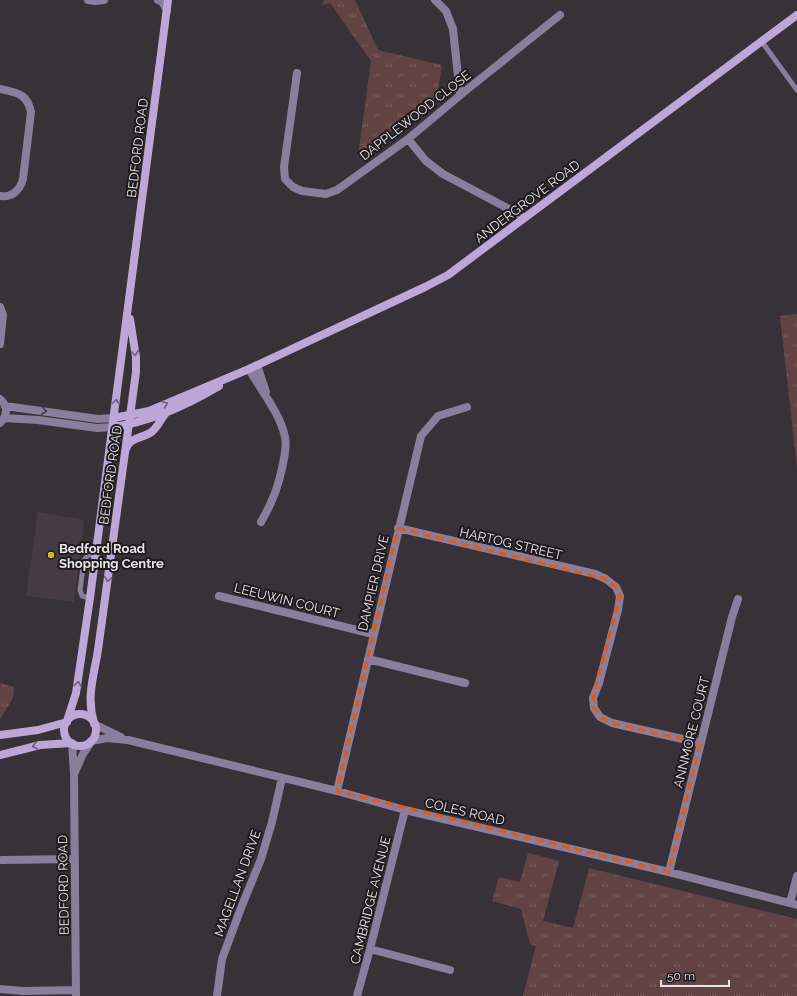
<svg xmlns="http://www.w3.org/2000/svg" width="797" height="996" viewBox="0 0 797 996" font-family="Raleway,sans-serif">
<style>
.built{fill:#463a45}
.grass{fill:url(#grass-tufts)}
.lines{fill:none;stroke-linecap:round;stroke-linejoin:round}
.lane{stroke:#8b7e9d;stroke-width:5}
.street{stroke:#8b7e9d;stroke-width:8}
.secondary{stroke:#bda7d9;stroke-width:8}
.oneway{stroke:#6e607b}
.oneway2{stroke:#443d4a}
.marked{fill:none;stroke:#e8590c;stroke-width:3;stroke-dasharray:8 5;stroke-linejoin:round}
.poi-dot{fill:#d7b434;stroke:#1e1a1d;stroke-width:1.5}
.labels{text-anchor:middle;stroke-width:4;stroke-linejoin:round;paint-order:stroke}
.street-label{font-size:13px;fill:#e9e4e8;stroke:#1e1a1d}
.poi-label{font-size:13px;font-weight:bold;fill:#e9e4e8;stroke:#1e1a1d;text-anchor:start}
</style>
<defs>
<pattern id="grass-tufts" width="24" height="20" patternUnits="userSpaceOnUse"><rect width="24" height="20" fill="#624343"/><path d="M3 7l-1-3M5 7V3M7 7l1-3M15 17l-1-3M17 17v-4M19 17l1-3" fill="none" stroke="#785e5e"/></pattern>
</defs>
<rect width="100%" height="100%" fill="#393138"/>
<!-- built -->
<path class="built" d="M38,512l43,7 3,4 -10,79 -48,-6z"/>
<!-- grass -->
<path class="grass" d="M324,0h31l23,50 64,15 -5,32 -79,59 13,-95 -41,-58 -8,2z
M797,314v154l-17,-152z
M0,683l14,4 -1,11 -13,21z
M528,853l31,8 -16,60 30,7 16,-60 208,51v77h-274l13,-50 -6,-2 -9,-35 -29,-8 7,-24 21,5z"/>
<g class="lines">
<!-- lane -->
<path class="lane" d="M762,42l35,48
M90,598l-8,-2 -2,-6 4,-30 3,-4 8,-3"/>
<!-- street -->
<path class="street" d="M88,0l7,1 9,-1
M158,0l4,2 5,8
M435,0l11,11 7,18 7,66
M297,73l-13,94 1,12 8,8 9,4 24,3 11,-4 71,-51 56,-47 96,-77
M0,89c17,4 27,4 31,23l-8,67c-3,11 -11,19 -23,17
M408,139l18,22 17,13 81,43
M0,307l3,8 -3,29
M257,365l9,27
M249,369c12,22 31,44 36,68 3,13 -7,51 -13,63 -3,8 -7,15 -11,22
M0,399c8,7 8,16 0,24
M5,406l93,13 16,-1
M5,418l33,2 59,8 16,-1
M398,528l197,46 11,5 10,8 4,9 -2,14 -19,73 -6,15 1,10 6,9 12,6 88,20
M219,596l154,38
M368,659l97,24
M94,724l27,13
M91,741l16,-3 21,2 209,51 68,19 264,62 128,33
M72,743l2,31 2,222
M75,772l8,-18 8,-12
M337,791l84,-355 17,-20 29,-9
M2,860l73,-1
M669,872l63,-255 6,-18
M790,903l7,-27
M370,949l80,21
M0,989l23,2 53,-1
M217,996l5,-37 19,-51 20,-49 11,-37 10,-44
M357,996l13,-47 35,-139"/>
<!-- secondary -->
<path class="secondary" d="M114,418l35,-7 100,-42 176,-82 23,-12 349,-260
M113,427c36,-5 74,-22 106,-41
M126,449c4,-12 14,-10 24,-16 7,-4 10,-13 16,-20
M64 730a16 16 0 1 1 32 0a16 16 0 1 1-32 0Z
M67,721l9,-28 14,-95 78,-598
M94,723c-8,-27 0,-47 4,-73l38,-278v-15l-6,-38
M0,735l38,-5 29,-8
M0,755l40,-10 31,-2"/>
</g>
<!-- one-way arrows -->
<defs><path id="oneway-chevron" d="M-2-3.5L2.5 0L-2 3.5" fill="none" stroke-width="1.6" stroke-linecap="round" stroke-linejoin="round"/></defs>
<g class="oneway">
<use href="#oneway-chevron" transform="translate(135 353) rotate(82)"/>
<use href="#oneway-chevron" transform="translate(116 402) rotate(-83)"/>
<use href="#oneway-chevron" transform="translate(165 404) rotate(-23)"/>
<use href="#oneway-chevron" transform="translate(108 579) rotate(98)"/>
<use href="#oneway-chevron" transform="translate(78 684) rotate(-82)"/>
<use href="#oneway-chevron" transform="translate(35 746) rotate(169)"/>
</g>
<use class="oneway2" href="#oneway-chevron" transform="translate(44 411) rotate(8)"/>
<!-- marked area -->
<path class="marked" d="M398,528l208,51 10,8 4,9 -27,102 1,10 6,9 12,6 88,20 -31,129 -332,-81z"/>
<!-- markers -->
<circle class="poi-dot" cx="51" cy="555" r="4"/>
<g class="labels">
<!-- street labels -->
<g class="street-label">
<text transform="translate(415 115) rotate(-38)" y="5">DAPPLEWOOD CLOSE</text>
<text transform="translate(137 148) rotate(-83)" y="5">BEDFORD ROAD</text>
<text transform="translate(527 201) rotate(-37)" y="5">ANDERGROVE ROAD</text>
<text transform="translate(110 475) rotate(-82)" y="5">BEDFORD ROAD</text>
<text transform="translate(511 543) rotate(13)" y="5">HARTOG STREET</text>
<text transform="translate(373 583) rotate(-77)" y="5">DAMPIER DRIVE</text>
<text transform="translate(287 600) rotate(14)" y="5">LEEUWIN COURT</text>
<text transform="translate(691 732) rotate(-76)" y="5">ANNMORE COURT</text>
<text transform="translate(465 811) rotate(13)" y="5">COLES ROAD</text>
<text transform="translate(237 883) rotate(-70)" y="5">MAGELLAN DRIVE</text>
<text transform="translate(63 885) rotate(-91)" y="5">BEDFORD ROAD</text>
<text transform="translate(370 900) rotate(-76)" y="5">CAMBRIDGE AVENUE</text>
</g>
<!-- poi labels -->
<g class="poi-label">
<text x="59" y="553">Bedford Road<tspan x="59" dy="15">Shopping Centre</tspan></text>
</g>
</g>
<!-- scale -->
<path d="M661 980v6h68v-6" fill="none" stroke="#e9e4e8" stroke-width="2"/>
<text x="667" y="980" font-size="12" fill="#e9e4e8" stroke="#1e1a1d" stroke-width="3" paint-order="stroke">50 m</text>
</svg>
